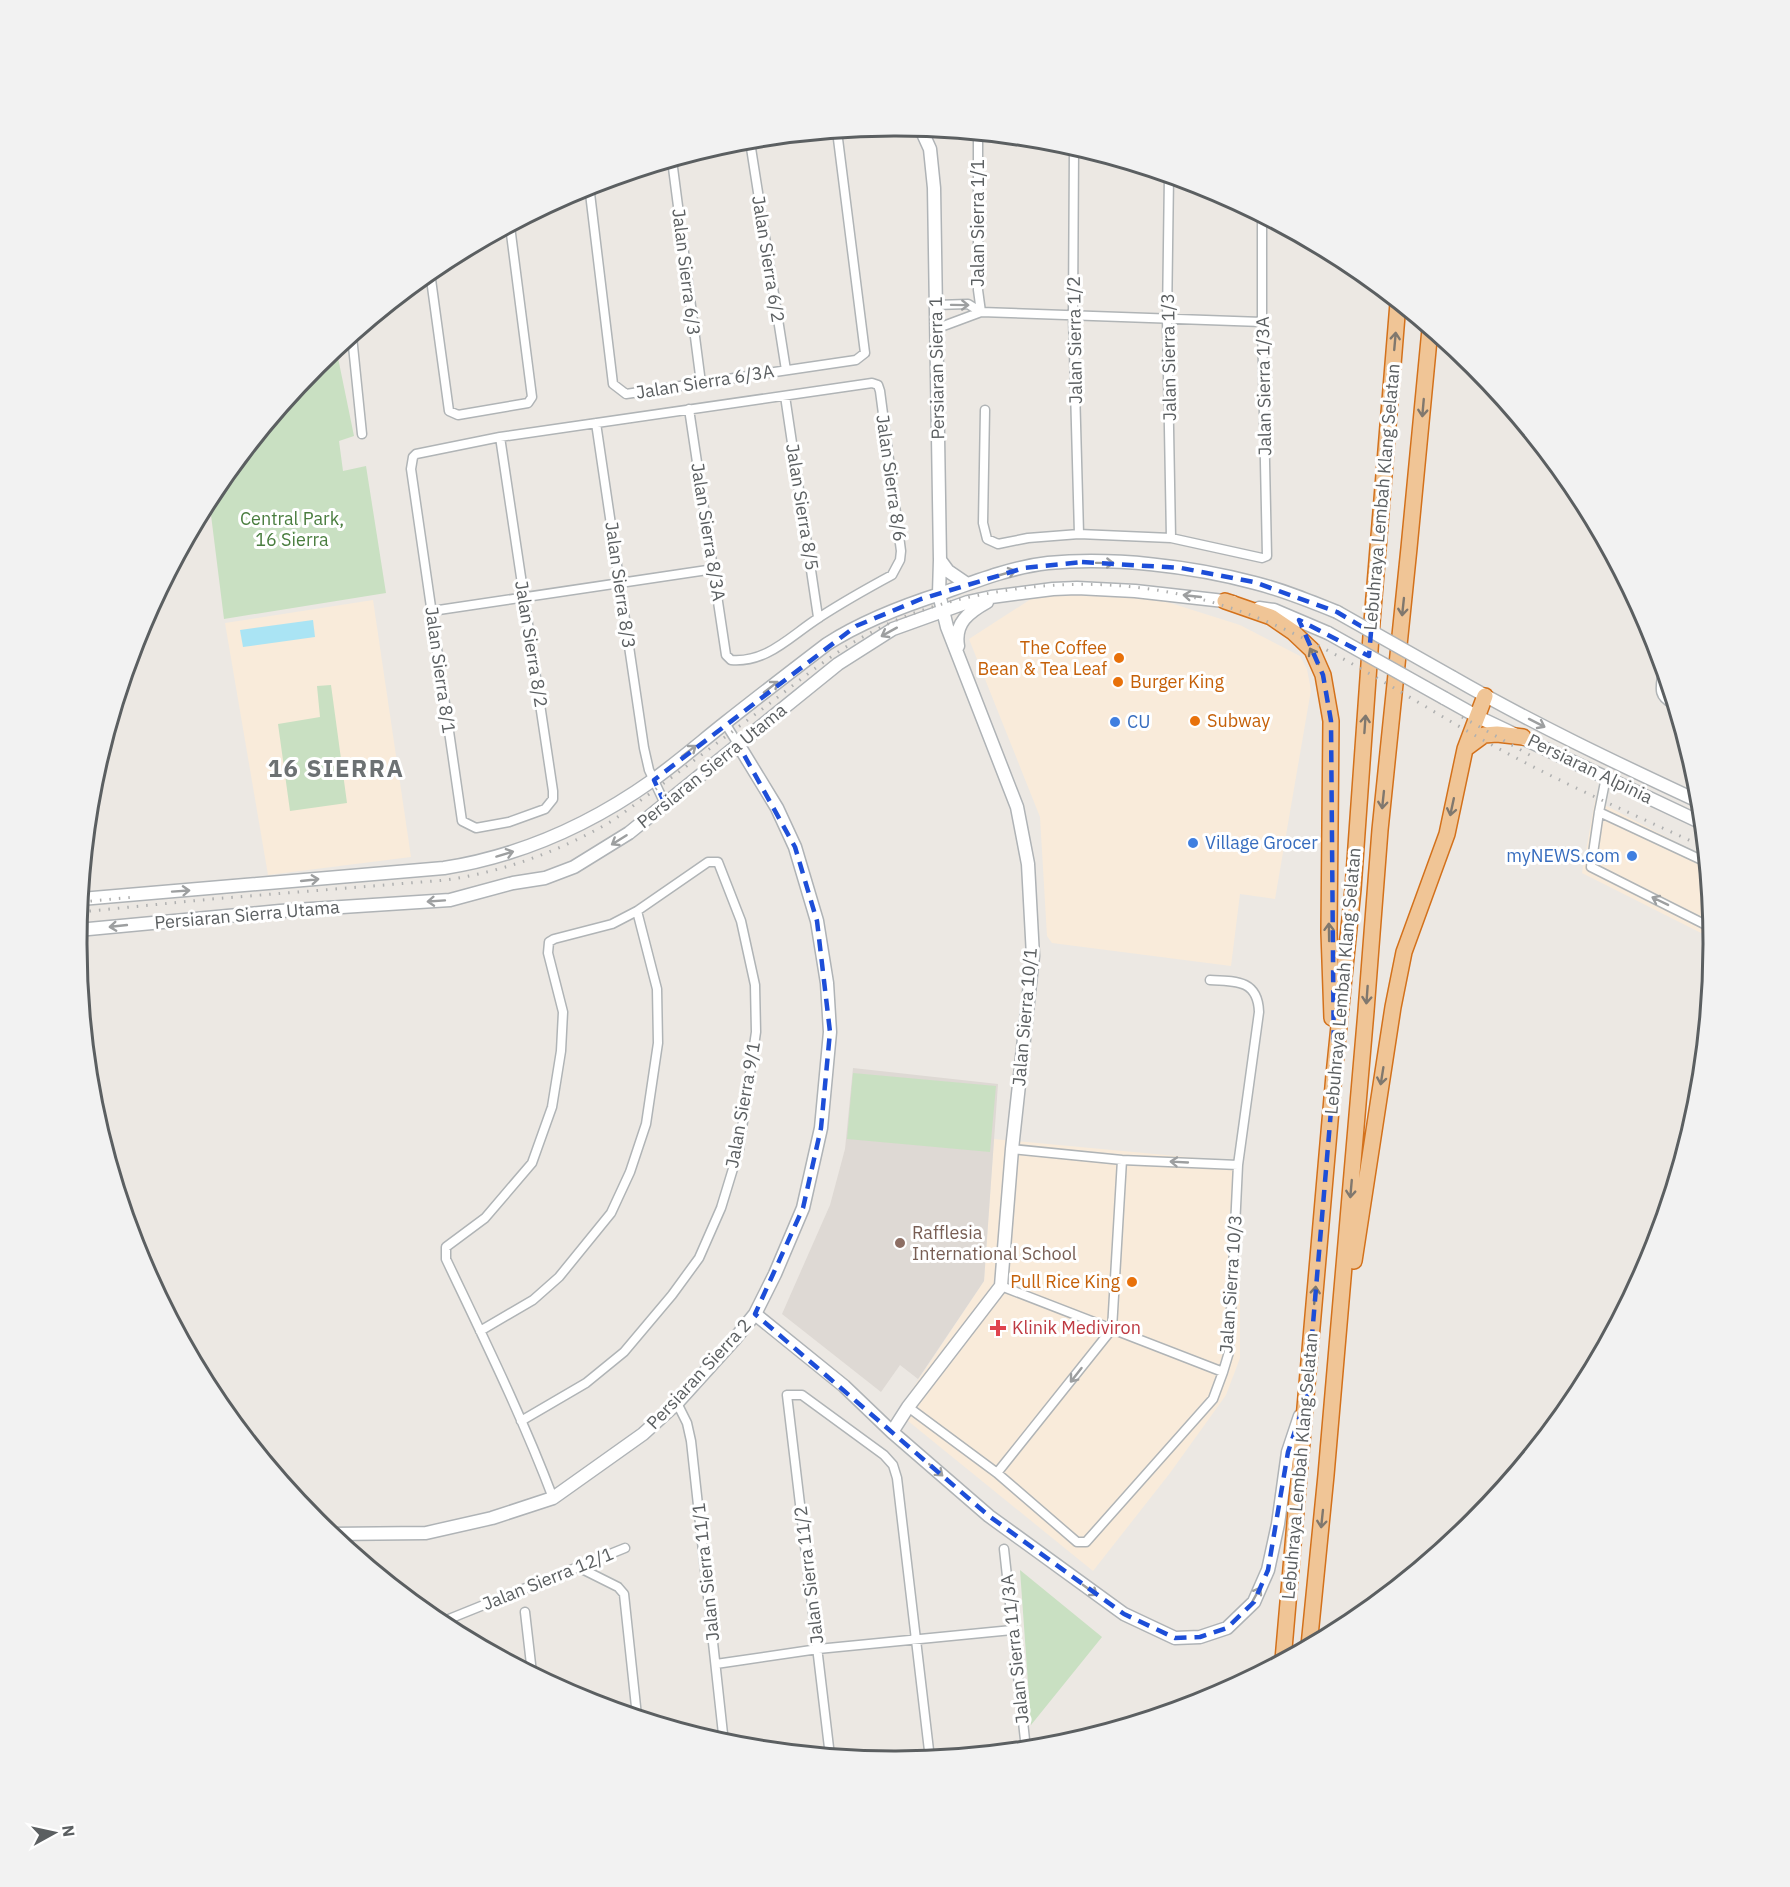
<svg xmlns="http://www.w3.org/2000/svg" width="1790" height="1887" viewBox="0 0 1790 1887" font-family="'IBM Plex Sans',sans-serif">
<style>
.commercial{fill:#f9ebda}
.education{fill:#ded9d4}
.green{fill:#c9e0c2}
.water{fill:#aae4f4}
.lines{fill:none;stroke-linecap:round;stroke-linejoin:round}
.street-casing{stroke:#b0b4b6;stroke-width:11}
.secondary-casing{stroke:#afb3b6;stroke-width:15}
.highway-casing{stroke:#d3711b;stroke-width:18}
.street{stroke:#fff;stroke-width:8}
.secondary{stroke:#fff;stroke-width:12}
.highway{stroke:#f0c596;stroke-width:15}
.rail{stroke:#afb0b0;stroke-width:3;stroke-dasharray:1.5 8;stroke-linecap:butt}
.secondary-bridge-casing{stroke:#afb3b6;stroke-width:15;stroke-linecap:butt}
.secondary-bridge{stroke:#fff;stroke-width:12}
.oneway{stroke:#9d9fa0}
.oneway2{stroke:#80786e}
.marked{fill:none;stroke:#1d4ed8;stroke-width:4.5;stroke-dasharray:12 8;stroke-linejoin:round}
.food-dot{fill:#e8710a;stroke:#fff;stroke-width:2}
.shop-dot{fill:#3f7fe0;stroke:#fff;stroke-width:2}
.education-dot{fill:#8d6e63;stroke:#fff;stroke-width:2}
.health-dot{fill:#e0444e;stroke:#fff;stroke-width:2}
.labels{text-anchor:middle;stroke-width:6;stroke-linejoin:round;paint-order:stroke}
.street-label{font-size:18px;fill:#5b5f61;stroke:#fff}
.park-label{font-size:18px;fill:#497d3e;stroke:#fff}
.food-label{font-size:18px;fill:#c56008;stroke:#fff;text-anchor:end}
.shop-label{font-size:18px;fill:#366cbe;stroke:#fff;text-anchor:start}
.education-label{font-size:18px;fill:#785e54;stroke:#fff;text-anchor:start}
.health-label{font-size:18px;fill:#be3a42;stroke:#fff;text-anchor:start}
.district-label{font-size:24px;font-weight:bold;letter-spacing:1.5px;fill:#6c7173;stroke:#fff}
.rim{fill:none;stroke:#5b5f61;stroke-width:3}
</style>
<rect width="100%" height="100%" fill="#ece8e3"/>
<!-- commercial -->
<path class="commercial" d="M1085,591l76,9 79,25 60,31 7,13 4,21 -36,209 -35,-5 -9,72 -179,-23 -5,-7 -7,-119 -71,-178 65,-42z
M373,600l38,257 -143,18 -43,-252z
M1595,800l110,57 8,82 -131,-66z
M994,1139l246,23v196l-14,37 -56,78 -77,98 -196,-159 87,-131z"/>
<!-- education -->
<path class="education" d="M853,1068l145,16 -14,197 -66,98 -18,-14 -19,27 -99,-78 48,-109 15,-56z"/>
<!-- green -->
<path class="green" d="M336,348l18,88 -15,5 4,30 23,-5 20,127 -162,26 -15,-120 6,-11 101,-123z
M331,685l16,118 -57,8 -12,-87 42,-7 -3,-31z
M853,1073l143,13 -6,66 -143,-13z
M1020,1570l82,67 -71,88z"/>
<!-- water -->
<path class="water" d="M313,620l2,17 -72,10 -3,-17z"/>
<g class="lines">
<!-- street casing -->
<g class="street-casing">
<path id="street" d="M978,133v157l3,22
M743,140l5,2 3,6 35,222
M1074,147l-1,168 6,219
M672,160l29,223
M1169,175l-2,144 4,219
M589,185l24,199 13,10 230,-34 9,-7 -28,-222
M430,272l19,139 9,4 70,-12 4,-6 -22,-171
M936,305l32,-1 13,8
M938,328l43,-16 281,10
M352,336l10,98
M785,396l33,221
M985,410l-2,113 4,16 11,5 30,-6 51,-4 92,4 91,20 5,-2 -5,-234v-106
M596,423l48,325 5,22 16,34
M500,437l53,354v8l-8,10 -36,13 -33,6 -14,-7 -51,-352 2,-12 3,-3 84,-17 372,-54 6,2 2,6 21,160 -1,9 -8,15c-24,13 -49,27 -72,42 -29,18 -52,46 -89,43l-5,-5 -37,-246
M432,611l282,-42
M1663,670c-2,16 -7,26 10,34
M725,723l13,21
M1606,777l-7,35 -8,55 121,61
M1599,812l107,50
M1012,1149l110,11 116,5
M1001,1286l222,86
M480,1331l53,-31 26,-23 52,-64 19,-41 16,-48 12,-81 -1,-54 -20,-78
M677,1403l10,20 4,18 33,302
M908,1407l89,66 80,69h9l127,-143 10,-27 6,-20 9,-187 21,-153c-1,-32 -23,-31 -49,-32
M521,1421l65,-38 38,-31 48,-57 27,-37 22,-50 18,-59 17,-117 -1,-47 -14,-64 -23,-59h-10l-71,49 -25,13 -58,15 -5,3 -1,11 15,59 -2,39 -9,56 -20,56 -47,55 -39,29v12c37,78 76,157 107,239
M997,1473l115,-144 10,-169
M1004,1549l22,200
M578,1567l40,20 6,7 13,122
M525,1612l7,61
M439,1623l186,-75
M716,1664l102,-15 194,-19
M830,1756l-43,-361h15l82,60 9,10 4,13 33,281"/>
</g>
<!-- secondary casing -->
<g class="secondary-casing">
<path id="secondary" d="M940,560l8,11 19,13
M1259,608l15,2 54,23
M958,646c-4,-23 11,-34 29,-44
M1452,677c80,46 164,86 248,125
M1444,698l34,19 224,106
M81,899l363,-31c76,-12 147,-44 209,-88 25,-18 48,-38 72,-57 34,-27 68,-53 102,-79 36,-23 75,-38 116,-51 33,-12 69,-26 105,-30 66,-6 143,3 207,20 28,7 55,18 82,29
M78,930l202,-19 170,-11 63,-17 32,-5 29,-11 55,-34 209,-169 55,-35 75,-27 23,-5 62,-8 24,-1 58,3 98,11
M755,1314l89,72 48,46 97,84 135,98 51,24 25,-1 27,-9 27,-26 14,-32 10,-46 10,-72 12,-36
M892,1432l16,-25 93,-121 11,-137 21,-193 -5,-92 -11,-57 -70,-180 -8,-33 1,-34 -6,-372 -4,-39 -10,-22
M330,1534l96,-1 66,-15 61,-20 90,-64 34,-31 57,-63 21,-26 20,-40 28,-66 18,-80 9,-96 -3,-49 -10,-62 -22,-74 -18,-39 -39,-64"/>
</g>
<!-- highway casing -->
<g class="highway-casing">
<path id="highway" d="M1225,601l46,16 22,15 19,18 11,25 8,46 -2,211 3,86
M1465,749l19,-14 13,-1 26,3
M1354,1261l39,-254 11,-55 43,-118 18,-85 20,-53
M1309,1646l17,-171 40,-464 14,-181 29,-282 21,-219
M1283,1660l51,-585 19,-186 19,-267 26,-319"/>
</g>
<!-- street -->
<use href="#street" class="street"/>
<!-- secondary -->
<use href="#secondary" class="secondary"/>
<!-- highway -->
<use href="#highway" class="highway"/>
<!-- rail -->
<path class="rail" d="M1462,717l73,41
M81,902l54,-5
M80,912l132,-13 234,-19c60,-9 114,-29 166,-59 52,-37 102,-76 153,-114 34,-26 67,-54 105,-74 46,-25 95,-37 146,-44 86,-12 172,-1 252,33 83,35 158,88 237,130 65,35 132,64 199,95"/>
<!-- secondary-bridge casing -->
<g class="secondary-bridge-casing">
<path id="secondary-bridge" d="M1337,612l115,65
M1328,633l116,65"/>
</g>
<!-- secondary-bridge -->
<use href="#secondary-bridge" class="secondary-bridge"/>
</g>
<!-- one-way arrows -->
<defs><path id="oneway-shaft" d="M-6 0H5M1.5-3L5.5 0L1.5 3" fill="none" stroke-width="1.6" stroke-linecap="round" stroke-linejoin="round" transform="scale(1.5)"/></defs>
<g class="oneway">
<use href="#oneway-shaft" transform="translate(960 305) rotate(1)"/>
<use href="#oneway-shaft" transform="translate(1105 563) rotate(1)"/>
<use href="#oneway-shaft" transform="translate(1007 573) rotate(-16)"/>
<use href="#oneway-shaft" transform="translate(1192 596) rotate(-174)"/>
<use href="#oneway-shaft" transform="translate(889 632) rotate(151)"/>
<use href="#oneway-shaft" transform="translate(771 687) rotate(-38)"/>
<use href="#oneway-shaft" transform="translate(1537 723) rotate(27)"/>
<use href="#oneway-shaft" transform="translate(689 751) rotate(-38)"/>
<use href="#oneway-shaft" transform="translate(619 840) rotate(148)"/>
<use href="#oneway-shaft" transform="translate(505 854) rotate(-17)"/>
<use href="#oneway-shaft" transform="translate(310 880) rotate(-6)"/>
<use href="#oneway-shaft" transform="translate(181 891) rotate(-4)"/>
<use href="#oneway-shaft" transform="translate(436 901) rotate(176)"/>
<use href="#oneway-shaft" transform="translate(1660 901) rotate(-154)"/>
<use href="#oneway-shaft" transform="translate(118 926) rotate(174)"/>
<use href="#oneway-shaft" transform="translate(1179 1162) rotate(-177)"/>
<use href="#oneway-shaft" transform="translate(1076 1375) rotate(128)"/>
<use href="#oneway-shaft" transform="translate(936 1470) rotate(41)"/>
<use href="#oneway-shaft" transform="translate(1090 1590) rotate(36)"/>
<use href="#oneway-shaft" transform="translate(1256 1595) rotate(-61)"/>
</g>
<g class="oneway2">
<use href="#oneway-shaft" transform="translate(1395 341) rotate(-85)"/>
<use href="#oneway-shaft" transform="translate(1423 408) rotate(95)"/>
<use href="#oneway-shaft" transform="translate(1403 607) rotate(96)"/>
<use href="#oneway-shaft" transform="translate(1314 656) rotate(-118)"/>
<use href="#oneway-shaft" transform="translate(1365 724) rotate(-86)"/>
<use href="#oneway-shaft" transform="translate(1383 800) rotate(96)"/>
<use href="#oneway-shaft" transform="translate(1452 807) rotate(102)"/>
<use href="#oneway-shaft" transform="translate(1329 932) rotate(-91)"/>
<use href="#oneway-shaft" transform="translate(1367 995) rotate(94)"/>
<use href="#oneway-shaft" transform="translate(1382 1076) rotate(99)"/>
<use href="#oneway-shaft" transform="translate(1351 1189) rotate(95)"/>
<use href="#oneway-shaft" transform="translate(1315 1295) rotate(-85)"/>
<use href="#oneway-shaft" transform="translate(1322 1519) rotate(96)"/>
</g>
<!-- marked area -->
<path class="marked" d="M1082,562l99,6 73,14 83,30 34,20 -2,24 -70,-36 24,55 8,46 3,354 -27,320 -19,57 -20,118 -14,32 -27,26 -27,9 -25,1 -51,-24 -135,-98 -234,-202 48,-106 18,-80 9,-96 -13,-111 -22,-74 -57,-103 -73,60 -11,-24 202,-154 65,-27 103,-31z"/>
<!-- markers -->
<g class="food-dot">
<circle cx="1119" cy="658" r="6"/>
<circle cx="1118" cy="682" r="6"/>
<circle cx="1195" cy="721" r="6"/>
<circle cx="1132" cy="1282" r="6"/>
</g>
<g class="shop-dot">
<circle cx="1115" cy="722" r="6"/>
<circle cx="1193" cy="843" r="6"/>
<circle cx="1632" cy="856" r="6"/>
</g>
<circle class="education-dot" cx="900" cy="1243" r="6"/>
<path class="health-dot" d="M995 1319h6v6h6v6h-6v6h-6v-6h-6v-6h6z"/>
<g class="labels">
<!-- street labels -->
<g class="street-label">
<text transform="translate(978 223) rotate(-90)" y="6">Jalan Sierra 1/1</text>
<text transform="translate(768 259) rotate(81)" y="6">Jalan Sierra 6/2</text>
<text transform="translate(686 272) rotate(83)" y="6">Jalan Sierra 6/3</text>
<text transform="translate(1075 340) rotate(-91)" y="6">Jalan Sierra 1/2</text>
<text transform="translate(1169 357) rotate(-91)" y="6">Jalan Sierra 1/3</text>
<text transform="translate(937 368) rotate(-91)" y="6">Persiaran Sierra 1</text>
<text transform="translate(705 382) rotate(-9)" y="6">Jalan Sierra 6/3A</text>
<text transform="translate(1264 386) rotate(-91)" y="6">Jalan Sierra 1/3A</text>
<text transform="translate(891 478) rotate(82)" y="6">Jalan Sierra 8/6</text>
<text transform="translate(1382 497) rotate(-85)" y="6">Lebuhraya Lembah Klang Selatan</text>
<text transform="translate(802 507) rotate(81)" y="6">Jalan Sierra 8/5</text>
<text transform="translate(708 532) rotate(81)" y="6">Jalan Sierra 8/3A</text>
<text transform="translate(620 585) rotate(82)" y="6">Jalan Sierra 8/3</text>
<text transform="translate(531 644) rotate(81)" y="6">Jalan Sierra 8/2</text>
<text transform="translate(440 670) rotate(82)" y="6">Jalan Sierra 8/1</text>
<text transform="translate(712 766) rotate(-39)" y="6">Persiaran Sierra Utama</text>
<text transform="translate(1590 769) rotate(26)" y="6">Persiaran Alpinia</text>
<text transform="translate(247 915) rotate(-5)" y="6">Persiaran Sierra Utama</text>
<text transform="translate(1343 981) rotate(-85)" y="6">Lebuhraya Lembah Klang Selatan</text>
<text transform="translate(1025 1017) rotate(-85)" y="6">Jalan Sierra 10/1</text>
<text transform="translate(743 1105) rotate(-80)" y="6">Jalan Sierra 9/1</text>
<text transform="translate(1231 1284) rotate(-86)" y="6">Jalan Sierra 10/3</text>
<text transform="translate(699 1374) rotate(-47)" y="6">Persiaran Sierra 2</text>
<text transform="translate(1300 1466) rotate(-85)" y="6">Lebuhraya Lembah Klang Selatan</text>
<text transform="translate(706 1572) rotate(-96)" y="6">Jalan Sierra 11/1</text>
<text transform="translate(809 1575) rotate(-97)" y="6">Jalan Sierra 11/2</text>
<text transform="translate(548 1579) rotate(-22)" y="6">Jalan Sierra 12/1</text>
<text transform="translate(1015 1649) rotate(-96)" y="6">Jalan Sierra 11/3A</text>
</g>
<!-- park labels -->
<g class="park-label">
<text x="292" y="525">Central Park,<tspan x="292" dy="21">16 Sierra</tspan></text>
</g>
<!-- food labels -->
<g class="food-label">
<text x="1107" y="654">The Coffee<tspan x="1107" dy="21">Bean &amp; Tea Leaf</tspan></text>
<text x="1130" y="688" text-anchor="start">Burger King</text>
<text x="1207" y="727" text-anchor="start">Subway</text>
<text x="1120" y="1288">Pull Rice King</text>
</g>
<!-- shop labels -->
<g class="shop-label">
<text x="1127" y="728">CU</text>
<text x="1205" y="849">Village Grocer</text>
<text x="1620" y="862" text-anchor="end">myNEWS.com</text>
</g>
<!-- education labels -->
<g class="education-label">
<text x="912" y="1239">Rafflesia<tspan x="912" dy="21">International School</tspan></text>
</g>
<!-- health labels -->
<g class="health-label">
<text x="1012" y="1334">Klinik Mediviron</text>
</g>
<!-- district labels -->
<g class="district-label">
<text x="336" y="777">16 SIERRA</text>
</g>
</g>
<!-- crop -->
<path d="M0 0H1790V1887H0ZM894 136H896A807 807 0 0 1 1703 943V944A807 807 0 0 1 896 1751H894A807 807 0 0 1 87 944V943A807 807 0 0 1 894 136Z" fill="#f2f2f2" fill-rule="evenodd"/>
<path class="rim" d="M894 136H896A807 807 0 0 1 1703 943V944A807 807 0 0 1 896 1751H894A807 807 0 0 1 87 944V943A807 807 0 0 1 894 136Z"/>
<!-- north arrow -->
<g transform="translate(54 1833) rotate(82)" stroke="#ffffff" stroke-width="4.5" paint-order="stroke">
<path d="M0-4.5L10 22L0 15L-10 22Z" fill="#5b5f61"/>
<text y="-9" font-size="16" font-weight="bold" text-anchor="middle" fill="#5b5f61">N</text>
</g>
</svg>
